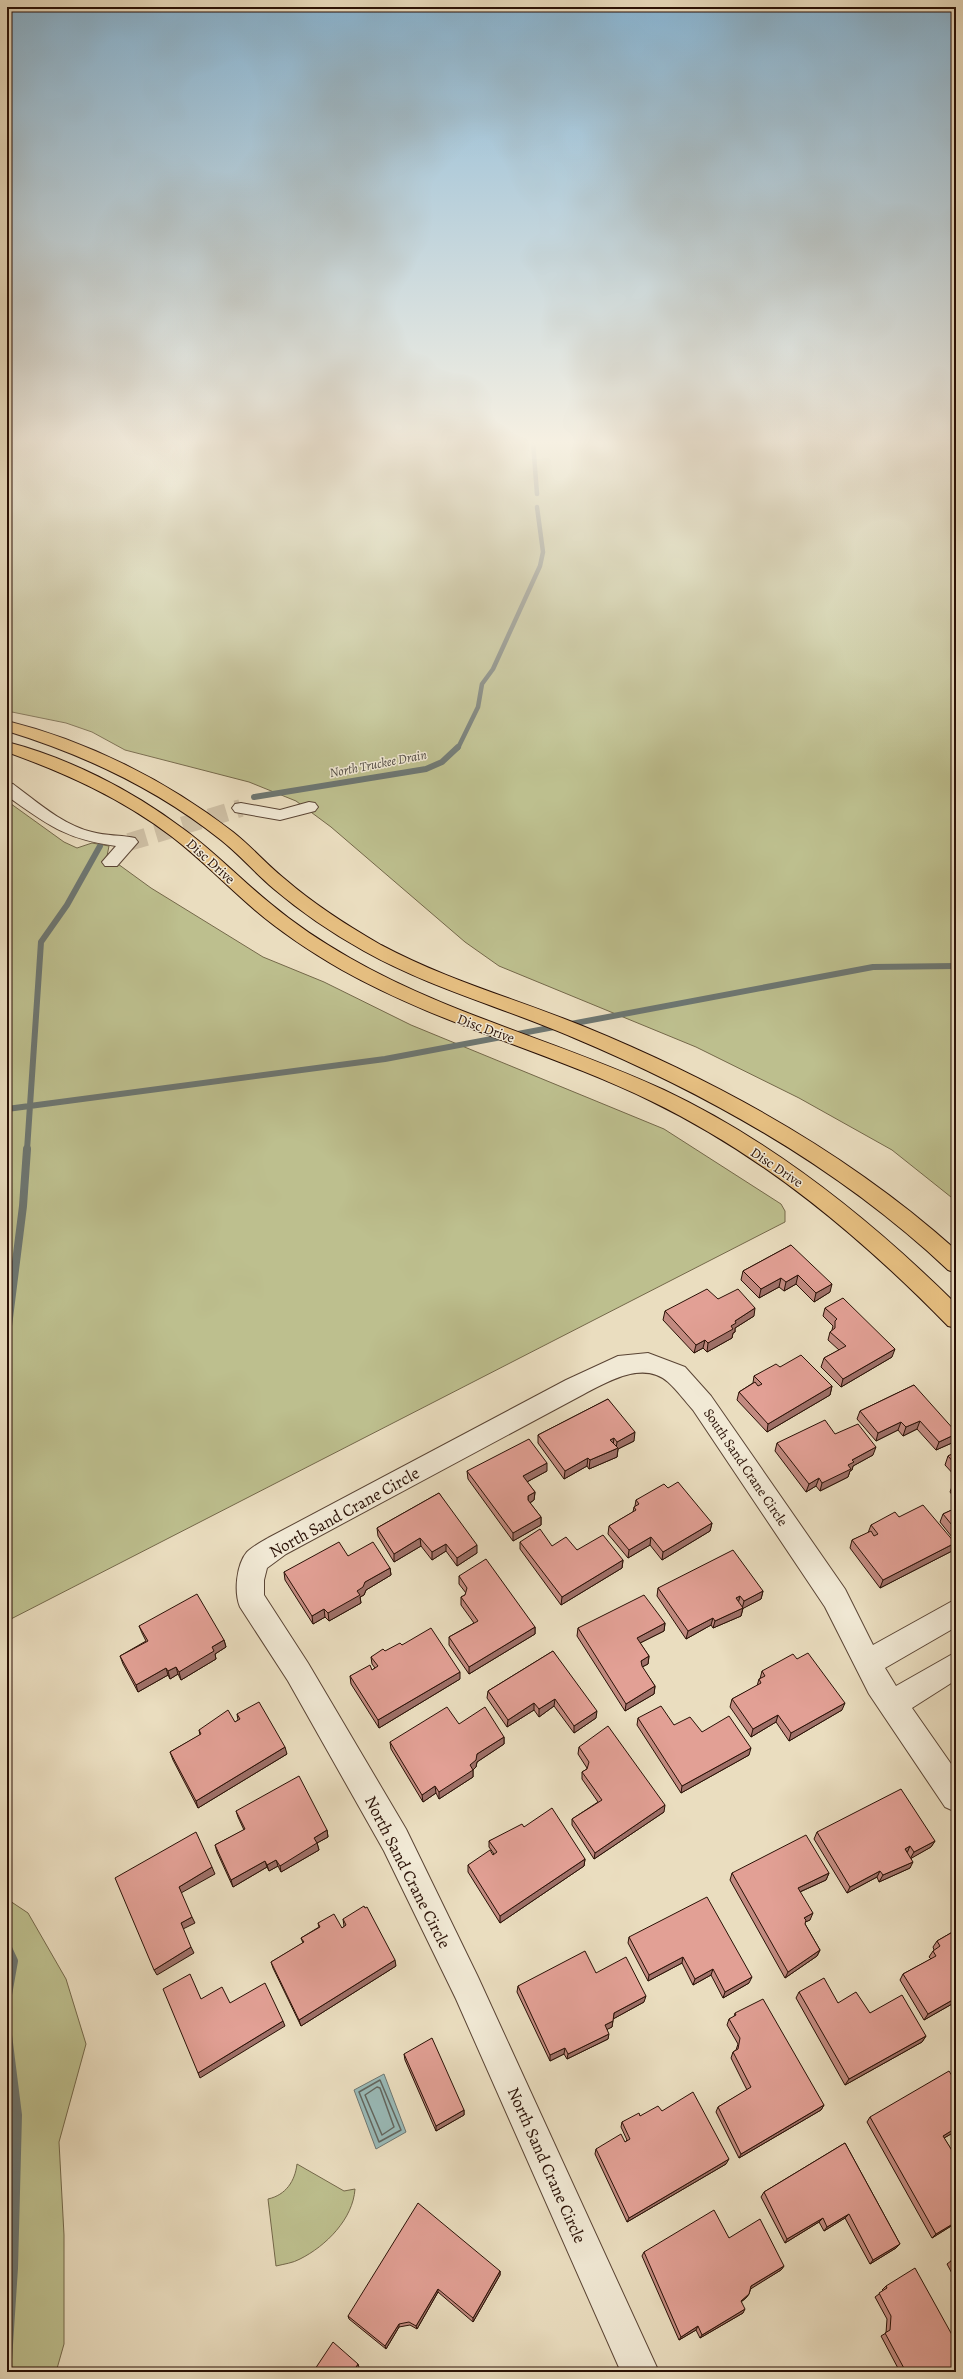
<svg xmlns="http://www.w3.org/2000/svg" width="963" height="2379" viewBox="0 0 963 2379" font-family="Alegreya,serif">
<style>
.green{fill:#bdbf8e;stroke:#74684a}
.water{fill:#99bab8;stroke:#6d7671}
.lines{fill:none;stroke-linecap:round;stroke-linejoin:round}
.shore{stroke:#62665f;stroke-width:1.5}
.stream-far3{stroke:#6d7671;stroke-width:4.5}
.stream-far2{stroke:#6d7671;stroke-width:6}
.stream-far1{stroke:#6d7671;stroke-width:8}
.stream{stroke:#6d7671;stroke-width:10}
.minor-tunnel{stroke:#cdbea3;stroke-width:18;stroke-dasharray:18 10;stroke-linecap:butt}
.minor-casing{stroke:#5a4434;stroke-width:2}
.major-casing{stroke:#2a1106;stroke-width:2}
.minor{fill:#f1e9d5;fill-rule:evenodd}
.major{fill:#e5be80;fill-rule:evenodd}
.wall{fill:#c28a80;stroke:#2a1106}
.shaded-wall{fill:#9e7068;stroke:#2a1106}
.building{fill:#e2a095;stroke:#2a1106}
.labels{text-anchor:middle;stroke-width:3;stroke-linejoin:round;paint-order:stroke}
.far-water-label{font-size:13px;font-style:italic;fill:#514c44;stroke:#f1e9d5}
.street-label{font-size:14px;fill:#2a1106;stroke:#f1e9d5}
.near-street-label{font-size:17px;fill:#2a1106;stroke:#f1e9d5}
</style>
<rect width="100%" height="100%" fill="#eaddbf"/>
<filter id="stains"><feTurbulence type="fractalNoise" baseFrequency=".005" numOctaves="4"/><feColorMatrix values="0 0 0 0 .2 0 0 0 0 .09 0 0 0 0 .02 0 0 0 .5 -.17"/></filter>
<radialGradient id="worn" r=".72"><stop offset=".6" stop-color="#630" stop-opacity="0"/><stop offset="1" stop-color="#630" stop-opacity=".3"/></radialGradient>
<!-- green -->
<path class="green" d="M956,442v759l-64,-51 -93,-52 -103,-51 -197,-81 -34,-24 -134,-115 -35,-26 -47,-19 -124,-32 -33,-18 -26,-9 -59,-12v-268z
M7,801l57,41 13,6 15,-5 17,3 -2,10 44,32 112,69 61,25 87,43 253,104 117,75 4,7v11l-778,399z
M7,1899l21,14 38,66 20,65 -27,98 5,93v109l-8,28h-49z
M297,2164l47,27 11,-2c-2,30 -29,57 -55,70 -7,4 -16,5 -24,7l-8,-67c18,-4 27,-18 29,-35z"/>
<!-- water -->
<path class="water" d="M384,2074l22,58 -30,17 -22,-59z"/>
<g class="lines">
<!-- shore -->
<path class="shore" d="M380,2080l21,50 -22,12 -20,-50z
M377,2087l3,1 14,39 -12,8 -17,-40z"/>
<!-- stream-far3 -->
<path class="stream-far3" d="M533,442l4,52
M458,748l20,-41 4,-23 11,-15 47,-103 3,-14 -6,-45"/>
<!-- stream-far2 -->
<path class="stream-far2" d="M254,797l172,-28 16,-7 16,-15
M7,1109l378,-50 488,-92 83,-1
M27,1150l14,-208 26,-37 33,-59"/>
<!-- stream-far1 -->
<path class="stream-far1" d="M7,1334l16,-128 4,-57"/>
<!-- stream -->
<path class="stream" d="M7,1948l6,13 -6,34
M7,2035l10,80 -4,153 -6,92"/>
<!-- minor-tunnel -->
<path class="minor-tunnel" d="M129,842l112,-34"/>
<!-- minor casing -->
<g class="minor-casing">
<path id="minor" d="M7,783l6,1c24,18 50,41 79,48 14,4 29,3 43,6l3,4 -21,24h-12l-3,-4 14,-16c-51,-7 -68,-21 -109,-50z
M309,802l6,1 3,4 -3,4 -35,9 -45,-8 -3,-4 3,-4 6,-1 39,7z
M648,1353l37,14 26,29 134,193 28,56 83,-46v28l-71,41 11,18 60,-34v28l-44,28 44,63v41l-11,-5 -76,-113 -44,-87 -132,-197c-8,-9 -16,-20 -25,-28 -25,-22 -60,0 -84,12l-298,160 -19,14 -3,12v15l44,68 98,166 72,148 181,395h-38l-165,-373 -72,-148 -96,-170 -48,-74c-6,-14 -4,-42 7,-55 5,-5 14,-10 21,-14l298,-158 52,-24z"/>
</g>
<!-- major casing -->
<g class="major-casing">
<path id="major" d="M7,721c81,20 160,60 226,111 19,15 34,33 53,48 29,25 62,46 95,65 65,35 136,54 204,82 134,55 263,126 371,223v23l-8,-3c-108,-102 -240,-176 -376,-233 -70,-30 -142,-49 -208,-86 -32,-18 -63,-39 -90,-62 -19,-16 -34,-34 -53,-49 -64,-51 -136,-85 -214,-109z
M7,742c62,16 124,48 175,86 32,23 59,52 89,76 25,21 51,38 79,54 99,57 211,84 314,132 110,52 206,129 292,214v24l-8,-2c-88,-90 -184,-170 -297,-225 -101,-49 -211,-76 -309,-131 -31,-18 -60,-37 -87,-60 -29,-25 -55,-52 -84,-74 -50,-38 -106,-63 -164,-84z"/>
</g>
<!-- minor -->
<use href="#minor" class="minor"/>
<!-- major -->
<use href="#major" class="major"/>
</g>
<!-- wall -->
<path class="wall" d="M791,1245l39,47 -16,10 -18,-18 -12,7 -5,-4 -20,11 -18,-18 2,-9z
M718,1299l36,17 -19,12v4l-2,1 -1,5 -25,14 -4,-4 -9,5 -31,-33 2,-9z
M825,1308l67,49 -51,30 -20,-20 3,-9 15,-8 -11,-10 2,-8 2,-2 1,-4 -10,-10z
M780,1367l52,19 -2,9 -63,37 -30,-32 2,-8 14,-9 1,-7z
M914,1385l40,57 -18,8 -19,-21 -14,7 -5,-6 -22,11 -19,-22 3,-8z
M608,1399l26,42 -16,8 -1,8 -28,12 -2,-3 -23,13 -26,-36v-8z
M777,1443l96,12 -20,11 -1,4 -2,1 -2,6 -28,14 -4,-5 -10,6 -31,-41z
M956,1452v48l-6,-8 3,-8 1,-1v-3l2,-3 -11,-12 3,-9z
M467,1471h80l-20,11 8,10 -1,8 -4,3 11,14v8l-28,16 -45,-62z
M668,1488l44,35 -2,8 -48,29 -12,-15 -22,13 -20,-24 1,-8 24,-14 1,-5 1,-1 1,-6z
M439,1493l38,60 -20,13 -11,-15 -14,9 -11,-14 -27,16 -16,-26 -1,-8z
M956,1508v34l-16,-20 3,-8z
M899,1517l56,26 -3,8 -72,37 -30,-40 2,-8 16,-7 3,-8z
M520,1542l57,8 46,10 -1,8 -61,37 -41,-56z
M348,1556l42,12 1,7 -25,15 -2,5 -4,2 1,6 -32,18 -4,-4 -12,7 -28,-44 -1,-8z
M459,1576l76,51v7l-66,40 -20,-29v-8l25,-14 -13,-18v-8l4,-2 1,-2 -7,-9z
M658,1588l105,3 -2,8 -18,9 -2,8 -28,12 -2,-3 -25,14 -29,-43z
M665,1623l-1,8 -24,12 9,13 -1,8 -6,3 13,19 -1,8 -29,17 -48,-75 1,-8z
M139,1626l85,14 2,7 -11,7 1,5 -35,21 -3,-6 -8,5 -2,-4 -30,17 -15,-28 -3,-8 26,-15 -4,-8z
M402,1645l58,34 -81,49 -28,-44 -1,-8 22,-6 3,-2 -3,-4 -1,-7z
M553,1651l43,67 -22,15 -20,-27 -15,11 -5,-7 -27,17 -20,-29 1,-7z
M762,1671l80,39 -53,31 -13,-19 -25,15 -21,-30 2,-8 25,-13 2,-7h1z
M237,1714l50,40 -89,54 -25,-48 -3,-8 30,-17 -1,-5 36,-8 3,-2z
M638,1718l36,7 75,30 -68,38 -44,-68z
M956,1726v7l-2,-3z
M504,1737v7l-27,18 -1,5 -3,3v7l-34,22 -3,-6 -13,9 -32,-53 -1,-7z
M579,1747l85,65 -70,47 -22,-34v-6l26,-17 -16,-23v-7l5,-3v-1l-9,-14z
M236,1811l91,19 1,7 -11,6 2,7 -38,22 -3,-6 -9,5 -2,-4 -34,20 -16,-35 -2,-7 29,-15 -6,-13z
M524,1827l61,32 -1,7 -84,57 -32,-51v-7l26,-11 -5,-7v-6z
M817,1832l118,9 -4,6 -20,11 -1,10 -31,14 -2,-5 -30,16 -33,-54z
M732,1873h97l-3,7 -26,12 10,28 -5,2v2l15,26 -3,6 -32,22 -55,-98z
M343,1919l53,47 -95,60 -28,-58 -2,-6 32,-19 -2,-5 18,-11 -1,-4 24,5 2,-2z
M956,1930v80l-4,-6 -28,16 -24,-40 3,-6 28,-15 -2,-2 4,-6 1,-1 -1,-3 4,-6z
M629,1937l120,46 -26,15 -12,-23 -18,10 -11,-22 -34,18 -20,-38z
M596,1973l48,29 -31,17 -1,8 -5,2 1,10 -41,20 -3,-5 -14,7 -33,-69 1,-6z
M799,1992l39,11 32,10 56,23 -4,6 -77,43 -49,-87z
M735,2013l89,92 -3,5 -82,48 -23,-46 2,-5 29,-17 -16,-32 2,-6 3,-2 2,-6 -11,-19 2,-6 5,-2z
M404,2054l60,56v5l-28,16 -31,-71z
M662,2111l64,53 -99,58 -32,-68 1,-5 29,-7 2,-2 -6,-13 1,-5 18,-6z
M870,2117l86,14 -12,7 12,19v14l-4,2 4,50 -24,15 -65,-116z
M845,2143l55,101 -4,4 -26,16 -25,-46 -21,13 -5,-9 -34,21 -24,-46 3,-5z
M729,2238l55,28 -3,4 -30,18 -2,6 -3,4 -5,4 2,11 -43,25 -4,-8 -17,10 -37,-84 2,-4z
M956,2257v24l-9,-17z
M500,2271v4l-27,47 -35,-30 -21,37 -7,-4 -11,2 -13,22 -37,-30 -1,-3z
M886,2286l70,86h-56l-19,-36 5,-3 1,-14 -12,-22 8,-6 -1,-1z"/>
<!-- shaded-wall -->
<path class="shaded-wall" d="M798,1275l-2,9 -12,7 2,-9z
M781,1278l-2,9 -20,11 2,-9z
M832,1284l-2,8 -16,10 2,-9z
M755,1308l-1,8 -19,12v4l-2,1 -1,5 -25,14 1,-9 23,-17 4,-5z
M705,1340l-2,8 -9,5 2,-8z
M895,1349l-3,8 -51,30 2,-8z
M832,1386l-2,9 -63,37 1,-8z
M920,1421l-3,8 -14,7 3,-9z
M901,1422l-3,8 -22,11 2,-8z
M635,1432l-1,9 -16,8 -1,8 -28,12 1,-9 26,-11 1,-7z
M956,1434v2l-2,6 -18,8 3,-8z
M614,1438l-1,8 -3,-6z
M876,1447l-3,8 -20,11 -1,4 -2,1 -2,6 -28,14 2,-8 26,-18 4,-5z
M588,1458l-1,8 -23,13 1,-8z
M547,1463v8l-24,13v-8z
M819,1478l-3,8 -10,6 3,-8z
M535,1492l-1,8 -6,4v-8z
M541,1517v8l-28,16v-8z
M712,1523l-2,8 -48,29 1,-8z
M651,1537l-1,8 -22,13 1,-8z
M420,1538l1,8 -27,16v-8z
M955,1543l-3,8 -72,37 3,-8z
M446,1544v7l-14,9v-8z
M477,1545v8l-20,13v-8z
M623,1560l-1,8 -61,37 1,-8z
M390,1568l1,7 -25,15 -2,5 -4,2 1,6 -32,18 -1,-8 29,-22 8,-9z
M763,1591l-2,8 -19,10 2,-8z
M740,1596l-2,8 -2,-6z
M743,1608l-2,8 -28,12 2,-7z
M324,1609l1,8 -12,7 -1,-8z
M713,1618l-2,7 -25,14 2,-8z
M665,1623l-1,8 -28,14 1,-7z
M535,1627v7l-66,40v-7z
M224,1640l2,7 -11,7 1,5 -35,21 -2,-8 33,-25z
M649,1656l-1,8 -8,4 1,-7z
M176,1667l2,7 -8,5 -2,-8z
M166,1668l2,7 -30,17 -2,-7z
M460,1672v7l-81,49 -1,-8z
M655,1686l-1,8 -29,17 1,-7z
M555,1699l-1,7 -15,11v-8z
M534,1703v7l-27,17 1,-7z
M845,1703l-3,7 -53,31 2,-8z
M597,1711l-1,7 -22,15v-7z
M778,1715l-2,7 -25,15 2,-8z
M504,1737v7l-27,18 -1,5 -3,3v7l-34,22v-7l31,-27 7,-11z
M285,1747l2,7 -89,54 -2,-7z
M751,1748l-2,7 -68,38 1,-7z
M435,1786l1,7 -13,9 -1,-7z
M665,1805l-1,7 -70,47 1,-6z
M327,1830l1,7 -11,6 2,7 -38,22 -1,-6 34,-28z
M935,1841l-4,6 -21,12 4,-7z
M910,1846l-3,7 -2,-4z
M585,1859l-1,7 -84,57v-7z
M276,1860l2,6 -9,5 -2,-6z
M265,1861l2,6 -34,20 -2,-7z
M913,1862l-3,6 -31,14 4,-7z
M212,1867l3,7 -34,19 -2,-6z
M880,1871l-3,6 -30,16 3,-6z
M829,1873l-3,7 -31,14 3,-6z
M813,1913l-3,7 -9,4 3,-6z
M192,1917l3,6 -12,6 -2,-6z
M191,1947l3,6 -37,22 -3,-5z
M820,1950l-3,6 -32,22 3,-6z
M683,1957l-1,6 -34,18 1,-6z
M395,1960l1,6 -95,60 -2,-6z
M713,1969l-2,6 -18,10 2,-6z
M752,1977l-3,6 -26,15 2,-6z
M646,1996l-2,6 -31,17 1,-6z
M956,1998l-4,6 -28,16 4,-6z
M283,2021l2,5 -85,52 -2,-5z
M613,2021l-1,6 -8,4 1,-6z
M609,2034l-1,5 -41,20 1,-5z
M926,2036l-4,6 -77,43 4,-6z
M565,2048l-1,6 -14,7v-6z
M824,2105l-3,5 -82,48 2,-4z
M464,2110v5l-28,16v-5z
M956,2128v3l-17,10 4,-5z
M729,2159l-3,5 -99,58 2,-4z
M956,2169v2l-8,5 4,-5z
M849,2214l-4,4 -21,13 3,-4z
M823,2218l-4,4 -34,21 2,-4z
M956,2222v1l-24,15 4,-4z
M900,2244l-4,4 -26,16 3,-4z
M784,2266l-3,4 -32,20 2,-4z
M500,2271v4l-27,47v-4z
M438,2289v3l-21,37 -1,-3z
M749,2294l-3,4 -8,6 3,-3z
M745,2309l-2,4 -43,25 2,-3z
M399,2324v3l-13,22 -1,-3z
M698,2326l-2,4 -17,10 2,-3z
M358,2364l1,3 -3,5h-3z"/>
<!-- building -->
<path class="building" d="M791,1245l41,39 -16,9 -18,-18 -12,7 -5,-4 -20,11 -18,-18z
M707,1289l11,10 20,-10 17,19 -20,13 1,2 -5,3 2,3 -25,14 -3,-3 -9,5 -31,-34z
M843,1298l52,51 -52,30 -19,-21 22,-12 -16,-14 5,-4v-7l2,-2 -12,-11z
M801,1355l31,31 -64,38 -29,-32 16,-10 3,4 4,-2 -8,-8 22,-12 4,3z
M914,1385l42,47v2l-17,8 -19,-21 -14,6 -5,-5 -23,11 -18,-22z
M608,1399l27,33 -18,10 -3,-4 -4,2 8,8 -28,12 -2,-2 -23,13 -27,-36z
M825,1420l10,14 23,-10 18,23 -24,13 2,2 -6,3 3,4 -29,14 -3,-5 -10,6 -32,-41z
M529,1439l18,24 -24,13 12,16 -7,4v4l13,17 -28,16 -46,-62z
M956,1452v13l-8,-9z
M956,1481v7l-3,-4z
M678,1482l34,41 -49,29 -12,-15 -22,13 -20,-24 27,-16 -2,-3 5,-3 -3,-4 28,-16 4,4z
M439,1493l38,52 -20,13 -11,-14 -14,8 -12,-14 -26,16 -17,-26z
M923,1505l32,38 -72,37 -31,-40 19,-9 3,5 4,-2 -7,-9 24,-13 4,5z
M956,1508v22l-13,-16z
M540,1529l12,17 14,-9 11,13 26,-15 20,25 -61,37 -42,-55z
M339,1542l9,14 25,-14 17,26 -25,14 -2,5 -6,4 3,4 -32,18 -4,-4 -12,7 -28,-44z
M733,1550l30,41 -19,10 -4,-5 -4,2 7,10 -28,13 -2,-3 -25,13 -30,-43z
M486,1559l49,68 -66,40 -20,-30 29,-16 -17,-24 4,-2 2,-7 -8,-12z
M197,1594l27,46 -12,7 2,4 -35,21 -3,-5 -8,4 -2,-3 -30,17 -16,-29 28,-15 -9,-15z
M644,1595l21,28 -28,15 12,18 -8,5 1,5 13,20 -29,18 -48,-76z
M431,1628l29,44 -82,48 -28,-44 20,-11 2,5 6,-4 -7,-9 12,-8 2,2 15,-8 2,2z
M553,1651l44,60 -23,15 -19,-27 -16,10 -5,-6 -26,17 -20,-29z
M808,1653l37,50 -54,30 -13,-18 -25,14 -21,-30 29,-16 -2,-4 6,-3 -3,-5 31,-17 4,5z
M259,1702l26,45 -89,54 -26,-49 31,-18 -2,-4 29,-20 7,12 5,-3 -3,-5z
M661,1706l13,19 16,-8 12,15 27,-16 22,32 -69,38 -44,-68z
M447,1707l12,17 26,-17 19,30 -27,17 -1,6 -6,5 3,5 -34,22 -4,-6 -13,9 -32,-53z
M608,1726l57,79 -70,48 -23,-34 30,-19 -20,-28 5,-3 2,-7 -10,-15z
M299,1776l28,54 -13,8 3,5 -37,23 -4,-6 -9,5 -2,-4 -34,19 -16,-35 30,-16 -9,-18z
M901,1789l34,52 -21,11 -4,-6 -5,3 8,13 -30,13 -3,-4 -30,16 -33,-55z
M552,1808l33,51 -85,57 -32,-51 22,-15 3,5 4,-3 -8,-11 33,-17 2,3z
M196,1832l16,35 -33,20 13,30 -11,6 10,24 -37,23 -39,-92z
M806,1835l23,38 -31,15 15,25 -9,5 2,2 -1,4 15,26 -32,22 -56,-99z
M707,1897l45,80 -27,15 -12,-23 -18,10 -12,-22 -34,18 -20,-38z
M364,1906l1,2 2,-1 28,53 -96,60 -28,-58 33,-20 -3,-4 19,-11 -2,-4 16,-9 8,14 4,-3 -3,-6z
M956,1930v68l-28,16 -25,-40 33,-18 -3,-5 7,-5 -3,-5z
M585,1951l11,22 30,-16 20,39 -32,17 -1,8 -8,4 4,9 -41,20 -3,-6 -15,7 -32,-69z
M190,1974l11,25 21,-12 8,16 35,-20 18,38 -85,52 -35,-84z
M824,1978l14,25 18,-11 14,21 32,-18 24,41 -77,43 -50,-87z
M763,1999l61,106 -83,49 -23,-47 33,-20 -18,-35 5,-3 2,-11 -11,-19 7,-4 -1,-2z
M432,2038l32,72 -28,16 -32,-72z
M949,2071l7,11v46l-13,8 13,21v12l-4,2 1,6 3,5v40l-20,12 -66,-117z
M693,2092l36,67 -100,59 -33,-69 25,-15 4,8 5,-3 -8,-17 17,-9 1,3 18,-10 4,5z
M845,2143l55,101 -27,16 -24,-46 -22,13 -4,-9 -36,21 -23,-47z
M418,2203l82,68 -27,47 -35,-29 -22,37 -7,-4 -10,2 -14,22 -37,-30z
M714,2210l15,28 31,-19 24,47 -33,20 -2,8 -8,7 4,8 -43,26 -4,-9 -17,11 -37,-85z
M956,2257v12l-5,-9z
M915,2268l41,74v30h-50l-21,-39 5,-3 1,-14 -12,-23 8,-5 -1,-2z
M333,2342l25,22 -5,8h-40z"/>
<!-- sky -->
<linearGradient id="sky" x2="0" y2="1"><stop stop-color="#88b6d5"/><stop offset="0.57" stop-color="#f6f0e2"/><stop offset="1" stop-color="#f6f0e2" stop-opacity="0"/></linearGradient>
<rect width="963" height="776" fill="url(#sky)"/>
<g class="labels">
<!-- far-water labels -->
<g class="far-water-label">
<text transform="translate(378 763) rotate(-11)" y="5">North Truckee Drain</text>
</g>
<!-- street labels -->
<g class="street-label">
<text transform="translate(211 861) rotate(42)" y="5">Disc Drive</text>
<text transform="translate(486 1028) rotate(20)" y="5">Disc Drive</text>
<text transform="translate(777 1167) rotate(34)" y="5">Disc Drive</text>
<text transform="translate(746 1467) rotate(56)" y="5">South Sand Crane Circle</text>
</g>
<!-- near-street labels -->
<g class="near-street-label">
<text transform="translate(344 1512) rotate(-29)" y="6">North Sand Crane Circle</text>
<text transform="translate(408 1872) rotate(63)" y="6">North Sand Crane Circle</text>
<text transform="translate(547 2165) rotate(66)" y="6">North Sand Crane Circle</text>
</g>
</g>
<!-- margin -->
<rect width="963" height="2379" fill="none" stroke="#eaddbf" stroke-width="24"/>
<rect x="8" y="8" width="947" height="2363" fill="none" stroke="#2a1106" stroke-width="2"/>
<rect x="12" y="12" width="939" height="2355" fill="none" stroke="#2a1106"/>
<rect width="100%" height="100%" filter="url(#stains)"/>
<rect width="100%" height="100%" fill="url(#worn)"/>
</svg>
